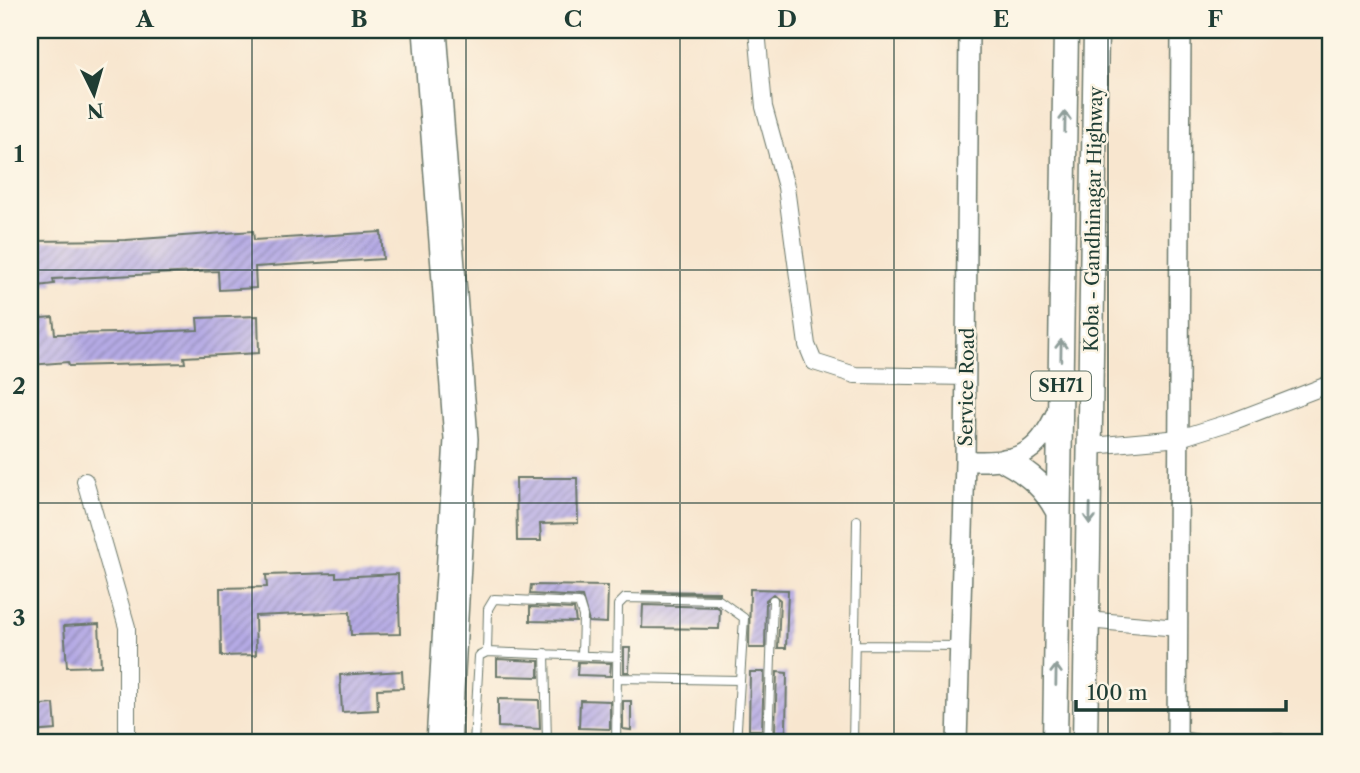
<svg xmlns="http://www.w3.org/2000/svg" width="1360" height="773" viewBox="0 0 1360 773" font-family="'Libre Caslon Text',serif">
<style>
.building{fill:url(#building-hatch)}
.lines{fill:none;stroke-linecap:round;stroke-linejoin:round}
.service-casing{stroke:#6b786a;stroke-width:10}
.minor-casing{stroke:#6b786a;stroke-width:18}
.tertiary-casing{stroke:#6b786a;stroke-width:22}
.primary-casing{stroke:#6b786a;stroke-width:27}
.service{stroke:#fff;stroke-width:8}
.minor{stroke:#fff;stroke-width:16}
.tertiary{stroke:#fff;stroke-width:19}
.primary{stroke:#fff;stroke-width:24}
.oneway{stroke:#8f9e9a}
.grid{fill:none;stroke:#1f3d34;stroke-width:2;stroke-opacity:0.55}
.labels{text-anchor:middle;stroke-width:5;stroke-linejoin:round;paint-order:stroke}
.shield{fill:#fcf5e5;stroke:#617469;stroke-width:2}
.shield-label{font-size:18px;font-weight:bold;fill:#1f3d34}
.street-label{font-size:19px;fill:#1f3d34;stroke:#fcf5e5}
.neatline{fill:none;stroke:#1f3d34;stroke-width:2.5}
.grid-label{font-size:23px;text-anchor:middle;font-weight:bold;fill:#1f3d34}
</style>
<defs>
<pattern id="building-hatch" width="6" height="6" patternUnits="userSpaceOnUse" patternTransform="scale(1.75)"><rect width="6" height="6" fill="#b5aae5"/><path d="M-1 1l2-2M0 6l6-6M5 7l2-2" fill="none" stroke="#938cba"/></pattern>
</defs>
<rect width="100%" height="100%" fill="#fcf5e5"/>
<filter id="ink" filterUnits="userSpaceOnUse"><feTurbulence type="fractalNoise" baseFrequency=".0143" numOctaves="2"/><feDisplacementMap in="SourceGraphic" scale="14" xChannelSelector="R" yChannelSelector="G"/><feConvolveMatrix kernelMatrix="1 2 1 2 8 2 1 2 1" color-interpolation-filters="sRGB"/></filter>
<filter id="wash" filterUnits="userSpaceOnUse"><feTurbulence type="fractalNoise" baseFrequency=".00686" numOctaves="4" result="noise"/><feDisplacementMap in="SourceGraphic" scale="28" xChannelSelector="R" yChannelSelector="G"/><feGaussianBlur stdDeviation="1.57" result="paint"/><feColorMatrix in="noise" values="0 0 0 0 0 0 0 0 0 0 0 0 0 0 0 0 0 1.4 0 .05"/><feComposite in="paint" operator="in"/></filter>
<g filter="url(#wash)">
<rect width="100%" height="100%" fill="#f8e6cf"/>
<g id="blocks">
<!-- building -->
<path class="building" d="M253,231l1,9 127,-8 2,27 -128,8 1,21 -37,2 -1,-19 -165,8 1,5 -24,3v-46l96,-1z
M258,316l1,37 -75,4 1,6 -116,3 -1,-4 -38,3v-46l23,-2 2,17 63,-1 80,-3 -1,-12z
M516,478h61l1,45 -38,1 1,17h-24z
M336,573v4l62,-3 2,60 -49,1 -1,-23 -95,4 1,39 -35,1 -1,-68 47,-1 -1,-12z
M531,585l77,1 -1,37 -18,-1 -7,-25 -52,-3z
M750,589l38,1 -2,58h-8l2,-48 -7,-6 -7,6 -1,48h-16z
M643,591l77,1v2l-77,-2z
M643,605l74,2 3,2 -1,20 -77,-1z
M530,607l44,2 2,13 -46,-1z
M99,624l2,42 -34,1 -3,-41z
M624,648h6l-1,24h-5z
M497,659l42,2v16l-42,-1z
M578,662l33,1 -1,13 -33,-1z
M402,671l1,17 -26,1 1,21 -36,2 -2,-37z
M750,672h14l-2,58h-13z
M777,672l10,1 -1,58h-11z
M498,699l41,1 1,29 -42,-2z
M580,700l30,1v28l-31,-1z
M623,701h8v29l-8,-1z
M54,704l2,26 -26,2v-26z"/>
</g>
</g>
<g filter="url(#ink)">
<use href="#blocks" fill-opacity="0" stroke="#6b786a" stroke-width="2"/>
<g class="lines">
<!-- service casing -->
<g class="service-casing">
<path id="service" d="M855,645l104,1
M487,652l1,-43 6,-10 85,4 4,13 -1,39
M545,653l2,90
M618,678l122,2
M474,743l5,-87 8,-4 130,5
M616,743l2,-138 7,-7 94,2 25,18 -8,125
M768,743l5,-143
M853,743l4,-223"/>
</g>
<!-- minor casing -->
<g class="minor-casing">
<path id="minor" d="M757,30l7,77 22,80 21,158 7,17 41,13 112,2
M1092,446l88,-8 54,-17 96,-37
M85,481l42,146v116
M1087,620l91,8
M1177,739l22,4
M1264,743l16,-1"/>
</g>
<!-- tertiary casing -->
<g class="tertiary-casing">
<path id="tertiary" d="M423,30l31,409 -18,304
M437,30l31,409 -17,304
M965,461c51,1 71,-2 93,-52
M957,743l8,-282 4,-431
M1177,743l4,-713"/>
</g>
<!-- primary casing -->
<g class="primary-casing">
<path id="primary" d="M1006,461c24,13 39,26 52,50
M1055,743l11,-713
M1085,743l11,-713"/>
</g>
<!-- service -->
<use href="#service" class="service"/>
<!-- minor -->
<use href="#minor" class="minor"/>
<!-- tertiary -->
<use href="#tertiary" class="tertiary"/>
<!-- primary -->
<use href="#primary" class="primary"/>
</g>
<!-- one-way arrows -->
<defs><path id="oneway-shaft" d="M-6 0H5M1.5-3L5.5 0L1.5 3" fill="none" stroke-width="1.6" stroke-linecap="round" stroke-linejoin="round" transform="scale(1.75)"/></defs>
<g class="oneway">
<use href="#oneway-shaft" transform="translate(1065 122) rotate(-89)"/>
<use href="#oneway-shaft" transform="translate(1061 350) rotate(-89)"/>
<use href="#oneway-shaft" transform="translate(1090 514) rotate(91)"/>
<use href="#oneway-shaft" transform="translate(1056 675) rotate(-89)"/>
</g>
</g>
<!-- grid -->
<path class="grid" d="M252,30v713M466,30v713M680,30v713M894,30v713M1108,30v713M30,270h1300M30,503h1300"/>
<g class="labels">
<!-- shield labels -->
<rect class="shield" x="1031" y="371.5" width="60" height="29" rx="5"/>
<g class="shield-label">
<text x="1061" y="392">SH71</text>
</g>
<!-- street labels -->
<g class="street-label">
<text transform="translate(1093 219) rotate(-89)" y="7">Koba - Gandhinagar Highway</text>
<text transform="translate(966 387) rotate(-89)" y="7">Service Road</text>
</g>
</g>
<!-- margin -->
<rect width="1360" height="773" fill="none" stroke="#fcf5e5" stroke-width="77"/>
<!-- north arrow -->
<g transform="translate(94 94) rotate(175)" stroke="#fcf5e5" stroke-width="5" paint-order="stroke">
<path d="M0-5L12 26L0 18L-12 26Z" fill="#1f3d34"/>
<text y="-10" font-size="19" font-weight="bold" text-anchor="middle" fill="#1f3d34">N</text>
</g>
<!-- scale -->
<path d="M1076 700v10h210v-10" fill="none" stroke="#1f3d34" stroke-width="3.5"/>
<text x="1087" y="700" font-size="21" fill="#1f3d34" stroke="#fcf5e5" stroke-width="5" paint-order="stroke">100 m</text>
<rect x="38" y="38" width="1284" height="696" class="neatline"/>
<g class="grid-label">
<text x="145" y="27">A</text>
<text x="359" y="27">B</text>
<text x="573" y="27">C</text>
<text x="787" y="27">D</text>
<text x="1001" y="27">E</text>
<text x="1215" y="27">F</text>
<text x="19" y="162">1</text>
<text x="19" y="394">2</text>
<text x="19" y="626">3</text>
</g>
</svg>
